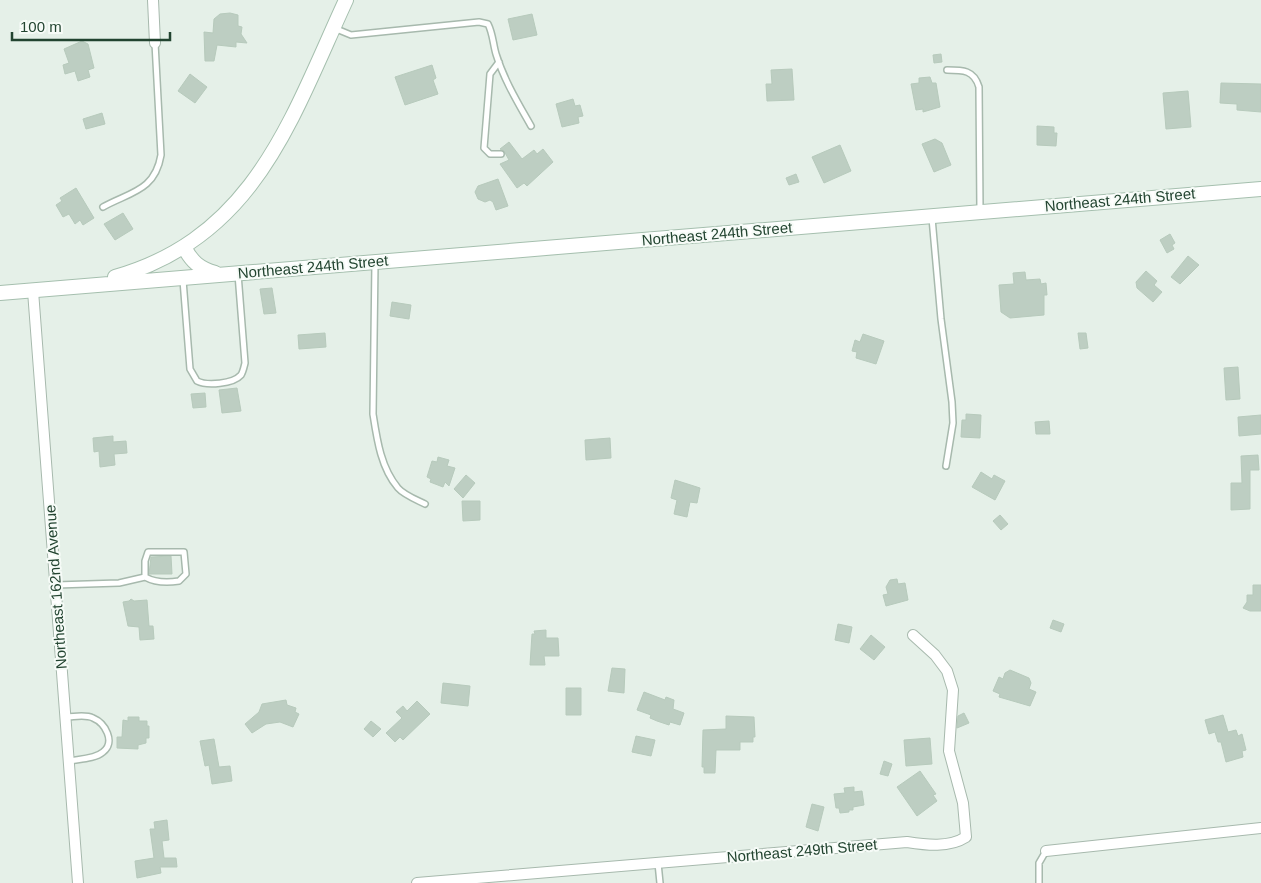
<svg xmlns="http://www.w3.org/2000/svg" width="1261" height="883" viewBox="0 0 1261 883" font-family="Arial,sans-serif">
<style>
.building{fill:#bdcec2;stroke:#b7cabc}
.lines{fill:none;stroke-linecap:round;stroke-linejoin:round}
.lane-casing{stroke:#a7b9ad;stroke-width:8}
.street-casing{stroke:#a7b9ad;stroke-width:12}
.secondary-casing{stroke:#a5bfae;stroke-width:16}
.lane{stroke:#fff;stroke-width:5}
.street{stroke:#fff;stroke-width:10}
.secondary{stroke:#fff;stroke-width:14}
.labels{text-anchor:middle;stroke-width:4;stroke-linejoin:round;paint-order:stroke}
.street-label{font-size:15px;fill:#224430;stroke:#f6fbf7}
</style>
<rect width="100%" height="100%" fill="#e5f0e8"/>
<!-- building -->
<path class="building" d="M230,13l8,2v11l4,1 -1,7 6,9 -11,-1v5l-19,-2 -3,16h-9l-1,-29 9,1 1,-14 6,-5z
M532,14l5,21 -24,5 -5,-21z
M82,41l6,3 6,24 -6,2 2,7 -12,4 -3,-10 -10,3 -2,-9 6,-2 -5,-14z
M941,54l1,8 -8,1 -1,-8z
M432,65l4,13 -3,2 5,14 -33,11 -10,-28z
M792,69l2,31 -27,1 -1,-17h6l-1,-14z
M190,74l17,13 -12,16 -17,-12z
M930,77l2,6h4l4,24 -17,5v-3l-7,1 -5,-26 8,-1v-5z
M1221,83l40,1v28l-24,-2v-6l-17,-1z
M1188,91l3,36 -25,2 -3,-36z
M573,99l2,7 5,-1 3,11 -5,1 1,6 -17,4 -6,-23z
M102,113l3,11 -19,5 -3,-10z
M1037,126l17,1v6h3l-1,13 -19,-1z
M935,139l7,4 9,22 -17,7 -12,-28z
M509,142l13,17 12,-9 3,4 6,-5 10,13 -26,24 -3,-3 -7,5 -17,-24 9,-4 -5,-9 -4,-2z
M840,145l11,26 -27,12 -12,-26z
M796,174l3,8 -10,3 -3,-7z
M498,179l10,27 -12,4 -3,-8 -3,-2 -5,2 -7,-3 -3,-7 3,-6z
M76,188l18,30 -11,7 -3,-5 -5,4 -6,-10 -6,3 -7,-12 6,-4 -2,-3z
M123,213l10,16 -18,11 -11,-16z
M1170,234l5,9 -3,2 2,4 -7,4 -7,-13z
M1188,256l11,9 -19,19 -9,-7z
M1146,271l11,10 -3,4 8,7 -9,10 -16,-14 -1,-6z
M1025,272l1,8 14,-1 1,5 5,-1 1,12h-3v20l-34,3 -9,-6 -2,-27 15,-1 -1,-11z
M272,288l4,25 -12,1 -4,-25z
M392,302l19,3 -2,14 -19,-3z
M325,333l1,14 -27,2 -1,-14z
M1078,333h8l2,15 -8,1z
M863,334l21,7 -8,23 -20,-6 1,-6 -5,-1 3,-11 5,2z
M1238,367l2,32 -14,1 -2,-32z
M237,388l4,23 -19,2 -3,-23z
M205,393l1,14 -13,1 -2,-14z
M966,414l15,1 -1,23 -19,-1 1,-17h4z
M1261,415v19l-22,2 -1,-19z
M1049,421l1,13h-14l-1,-12z
M113,436v6l13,-1 1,12 -13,1 1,11 -15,2 -1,-16 -5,1 -1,-14z
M610,438l1,20 -25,2 -1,-20z
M1258,455l1,15h-9v39l-19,1v-27h11l-1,-27z
M438,457l11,3 -2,6 8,2 -6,18 -4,-4 -2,5 -13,-5 1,-3 -4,-2 5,-16 5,1z
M981,472l11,7 2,-4 11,6 -10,19 -23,-13z
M466,475l9,8 -12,15 -9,-9z
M675,480l25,8 -3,15 -7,-1 -3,15 -13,-3 3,-14 -6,-2z
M462,501h18v19l-17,1z
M1000,515l8,9 -7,6 -8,-9z
M171,556l1,18h-23l2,-17z
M897,579l1,5 7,-1 3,17 -22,6 -3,-11 5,-1 -2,-7 4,-7z
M1253,585h8v26h-11l-7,-3 4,-6v-7h6z
M131,599l3,2 13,-1 2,26h4l1,13 -14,1 -1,-13 -11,-1 -5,-24 6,-1z
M1053,620l11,4 -3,8 -11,-4z
M838,624l14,3 -3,16 -14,-3z
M546,630v8h12l1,18h-15l1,9h-15l2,-31h3l-1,-3z
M871,635l14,12 -11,13 -14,-11z
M612,668l13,1 -1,24 -16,-2z
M1010,670l19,8 2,5 -2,6 7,3 -6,14 -31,-9 1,-3 -7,-3 6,-14 4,2 2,-6z
M443,683l27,3 -2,20 -27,-3z
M566,688h15v27h-15z
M644,692l21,8 1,-3 8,3 -1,9 11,4 -4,12 -10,-3 -1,3 -12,-4 -7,-3 1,-3 -14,-5z
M286,700l1,5 9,3 -1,4 4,2 -6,13 -13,-5 -14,2 -14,9 -7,-9 14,-12 3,-8z
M417,701l13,13 -27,26 -3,-3 -5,5 -9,-9 16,-15 -6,-6 7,-6 4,5z
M964,713l5,10 -12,5 1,-12z
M1223,715l5,17 8,-2 2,6 4,-2 4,16 -4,1 1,6 -17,5 -5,-20h-3l-3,-10 -6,2 -4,-14z
M726,716l28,1 1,20h-2v5h-13v8h-24l-1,23h-11v-6h-2l1,-37 23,-1z
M128,717h11v4h8v5h2v12h-3v5l-8,2v4l-21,-1v-11h5l1,-17 5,1z
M371,721l10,8 -8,8 -9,-8z
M636,736l19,4 -4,16 -19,-4z
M930,738l2,26 -26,2 -2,-26z
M214,739l5,28 11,-1 2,15 -20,3 -3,-19 -4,1 -5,-25z
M884,761l8,3 -4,12 -8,-2z
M920,771l16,23 -3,1 4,6 -20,15 -20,-29z
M854,787v5l8,-1 2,14 -11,2v3h-4v2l-9,1 -1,-5h-3l-2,-14 11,-1 -1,-5z
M812,804l12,3 -6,24 -12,-4z
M167,820l2,20 -7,1 2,17h12l1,9h-17l1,6 -24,5 -2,-17 19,-3 -4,-29h5l-1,-7z"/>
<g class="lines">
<!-- lane casing -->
<g class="lane-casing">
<path id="lane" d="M334,28l17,7 128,-13 9,2c5,10 5,20 8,30 8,26 22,49 35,72
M499,62l-9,12 -6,74 6,6h11
M947,70c16,0 27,0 32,17l1,124
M103,207c27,-15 52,-16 58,-52l-6,-112
M932,218l9,101 11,83 1,21 -7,43
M375,263l-2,151c4,26 8,54 25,74 6,7 19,12 27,16
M183,280l7,89 7,12c10,5 36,3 44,-6 2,-3 3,-8 4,-12l-7,-89
M56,585l63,-2 26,-6c11,6 22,6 34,4l7,-7 -2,-22h-36l-3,9v16
M66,717c8,0 19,-3 27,1 12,5 23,24 10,34 -8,7 -23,7 -34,9
M658,863l2,20
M1039,883v-20l7,-12"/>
</g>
<!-- street casing -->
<g class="street-casing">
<path id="street" d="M153,0l2,43
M33,291l45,592
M1046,851l215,-23
M417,883l490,-41c19,3 42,6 59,-5l-3,-34 -14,-52 4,-61 -6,-19 -12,-16 -22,-20"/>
</g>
<!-- secondary casing -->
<g class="secondary-casing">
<path id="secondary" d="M184,247c8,15 15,21 31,26
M115,277c140,-40 176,-158 231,-277
M0,293l1261,-104"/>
</g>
<!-- lane -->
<use href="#lane" class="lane"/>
<!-- street -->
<use href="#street" class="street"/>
<!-- secondary -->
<use href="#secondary" class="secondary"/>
</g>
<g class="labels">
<!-- street labels -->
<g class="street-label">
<text transform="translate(1120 200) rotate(-5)" y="5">Northeast 244th Street</text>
<text transform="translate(717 234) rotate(-5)" y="5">Northeast 244th Street</text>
<text transform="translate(313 267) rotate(-5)" y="5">Northeast 244th Street</text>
<text transform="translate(56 587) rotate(-94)" y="5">Northeast 162nd Avenue</text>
<text transform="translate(802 851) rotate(-5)" y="5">Northeast 249th Street</text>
</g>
</g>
<!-- scale -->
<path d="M12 32v8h158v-8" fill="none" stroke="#224430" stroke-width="2.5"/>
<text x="20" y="32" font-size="15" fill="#224430" stroke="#f6fbf7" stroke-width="4" paint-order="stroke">100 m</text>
</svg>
